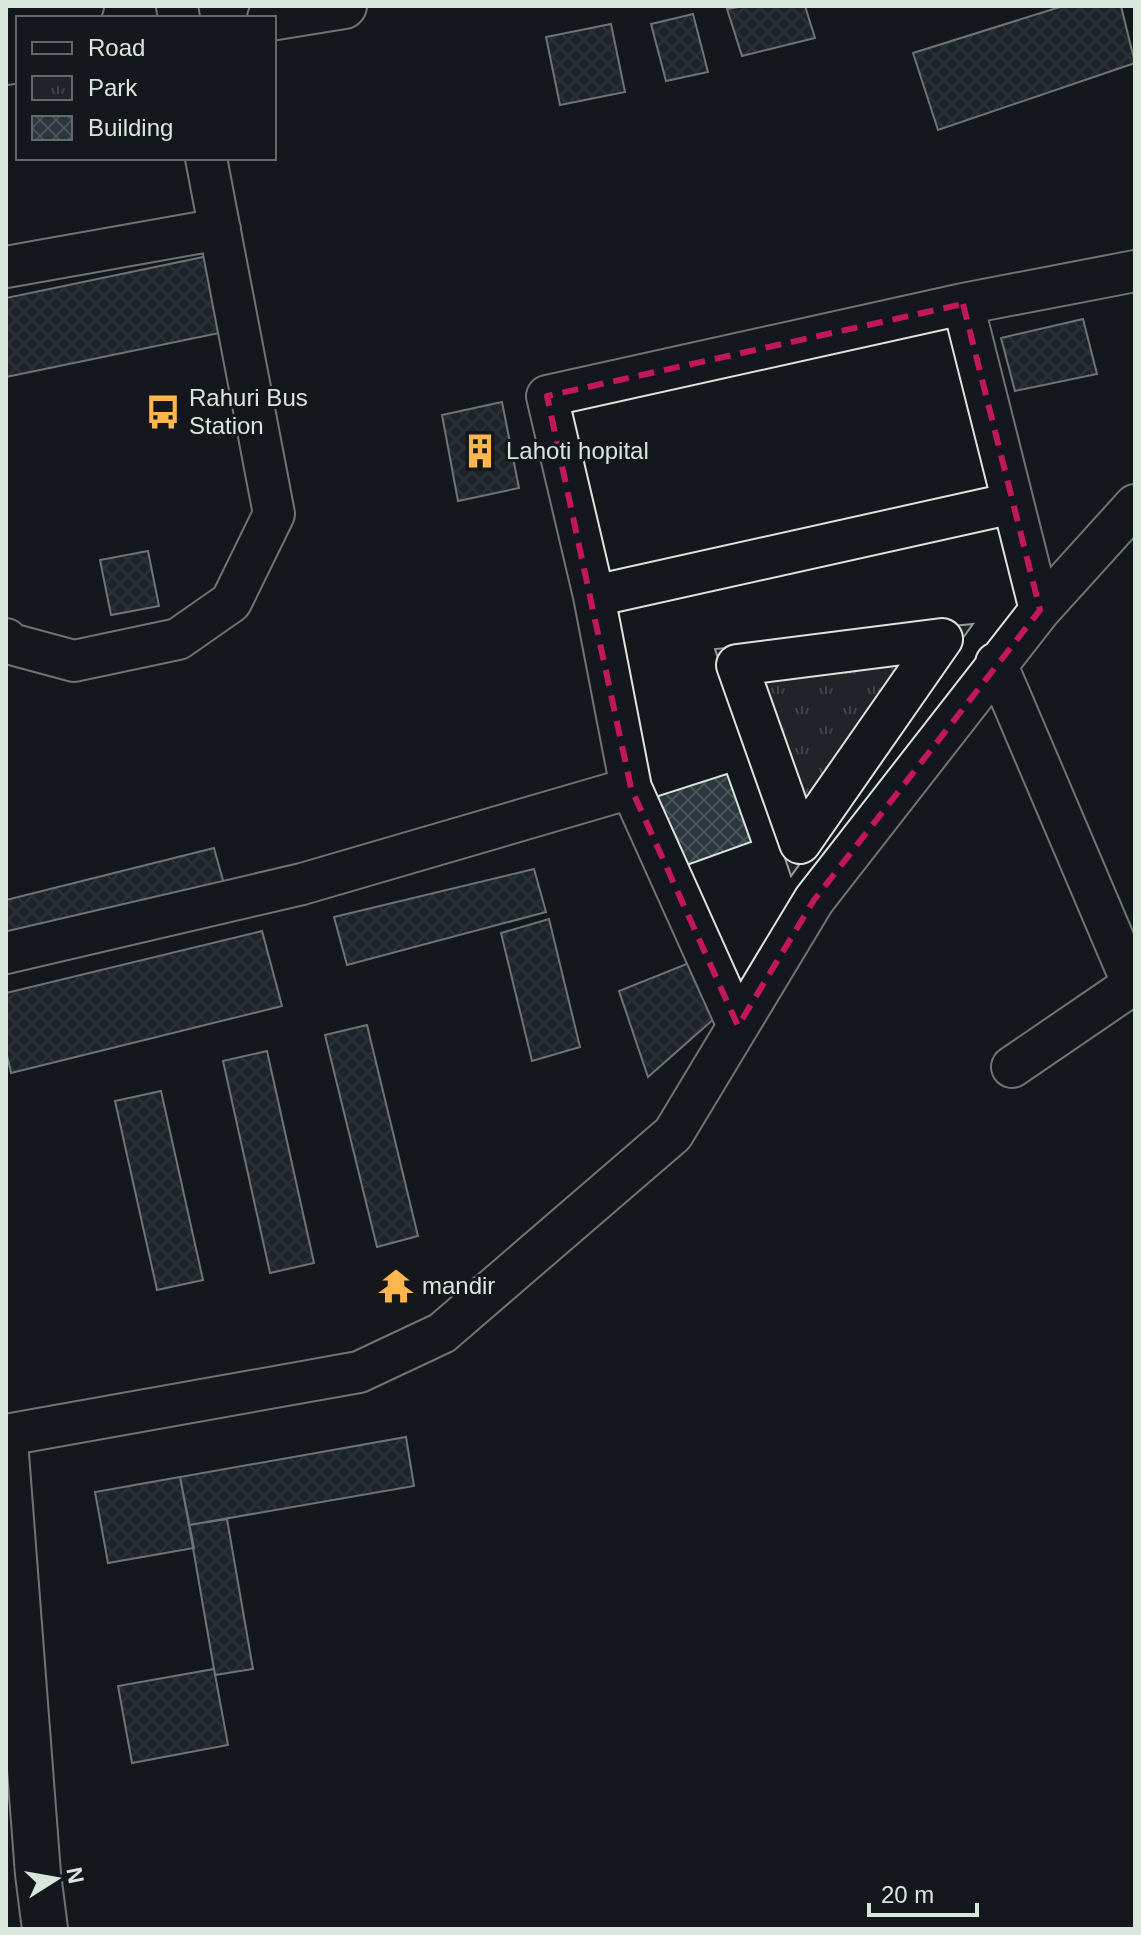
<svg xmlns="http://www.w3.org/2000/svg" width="1141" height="1935" viewBox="0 0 1141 1935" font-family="Helvetica,sans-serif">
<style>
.park{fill:url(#park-tufts);stroke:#939e99;stroke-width:2}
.building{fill:url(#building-cross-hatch);stroke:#d8e6dc;stroke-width:2}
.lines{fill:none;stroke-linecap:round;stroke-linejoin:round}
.minor-casing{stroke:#d8e6dc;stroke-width:44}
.major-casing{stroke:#d8e6dc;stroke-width:48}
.highway-casing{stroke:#d8e6dc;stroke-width:48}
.minor{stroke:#14181c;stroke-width:40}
.major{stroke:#14181c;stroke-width:44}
.highway{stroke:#14181c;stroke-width:44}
.marked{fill:none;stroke:#c2185b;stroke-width:6;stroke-dasharray:16 10;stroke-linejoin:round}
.labels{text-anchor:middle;stroke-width:6;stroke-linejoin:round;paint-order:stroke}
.poi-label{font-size:24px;fill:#d8e6dc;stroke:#14181c;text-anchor:start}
</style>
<defs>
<pattern id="park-tufts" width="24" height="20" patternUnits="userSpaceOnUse" patternTransform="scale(2)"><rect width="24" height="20" fill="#202428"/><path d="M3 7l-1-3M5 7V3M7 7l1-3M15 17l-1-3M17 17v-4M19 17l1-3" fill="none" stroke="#404447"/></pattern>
<pattern id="building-cross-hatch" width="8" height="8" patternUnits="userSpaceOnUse" patternTransform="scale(2)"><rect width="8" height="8" fill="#2c363c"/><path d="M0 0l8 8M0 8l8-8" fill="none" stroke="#4a5358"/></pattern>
</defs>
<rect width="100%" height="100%" fill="#14181c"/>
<!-- park -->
<path class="park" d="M973,624l-182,252 -76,-227z"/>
<!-- building -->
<path class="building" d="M744,6h61l10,32 -73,18 -15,-47z
M1063,6h58l14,57 -197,67 -25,-77z
M693,14l15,58 -42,9 -15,-57z
M611,24l14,68 -65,13 -14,-68z
M208,256l16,76 -218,45v-79z
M1083,319l14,55 -82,17 -14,-53z
M502,402l17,86 -61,13 -16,-86z
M148,551l11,55 -48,9 -11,-55z
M727,774l24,68 -67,24 -29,-69z
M214,848l10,36 -218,55v-39z
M534,869l12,43 -199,53 -13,-48z
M549,919l31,128 -48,14 -31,-128z
M262,931l20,75 -271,67 -5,-22v-58z
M694,961l22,56 -68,60 -29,-86z
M367,1025l51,211 -41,11 -52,-212z
M267,1051l47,212 -44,10 -47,-212z
M161,1091l42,189 -46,10 -42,-189z
M406,1437l8,49 -225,39 -9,-48z
M180,1477l14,71 -86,15 -13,-71z
M227,1519l26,150 -38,6 -26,-150z
M214,1669l14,76 -96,18 -14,-77z"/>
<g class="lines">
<!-- minor casing -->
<g class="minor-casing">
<path id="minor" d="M177,6l2,12
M6,267l214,-38
M963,304l77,306
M594,596l419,-93
M6,639l5,5 63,17 104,-22 53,-37 43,-88 -68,-356
M942,639l-142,204 -63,-178z
M996,663l137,322
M6,953l296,-69 329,-96
M738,1026l-107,-238 -37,-192 -47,-200 416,-92 172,-33
M1012,1067l123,-84
M6,1435l353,-63 83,-39 231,-199 141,-234 226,-290 95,-105"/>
</g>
<!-- major casing -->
<g class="major-casing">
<path id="major" d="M6,1454l32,420 7,55"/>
</g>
<!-- highway casing -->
<g class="highway-casing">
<path id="highway" d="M6,18l75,-12
M270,18l74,-12
M6,62l12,-2"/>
</g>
<!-- minor -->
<use href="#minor" class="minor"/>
<!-- major -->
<use href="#major" class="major"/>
<!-- highway -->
<use href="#highway" class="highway"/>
</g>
<!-- marked area -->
<path d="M0 0H1141V1935H0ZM963,304l77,306 -226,290 -76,126 -107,-238 -84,-392z" fill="#14181c" fill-opacity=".55" fill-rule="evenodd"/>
<path class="marked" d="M963,304l77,306 -226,290 -76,126 -107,-238 -84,-392z"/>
<!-- icons -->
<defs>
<g id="bus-bare" transform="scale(2.76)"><path d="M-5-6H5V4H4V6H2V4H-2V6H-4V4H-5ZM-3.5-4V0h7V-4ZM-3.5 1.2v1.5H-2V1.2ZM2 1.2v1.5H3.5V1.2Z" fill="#ffb74d" stroke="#14181c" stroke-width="2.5" paint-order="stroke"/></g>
<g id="building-bare" transform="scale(2.76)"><path d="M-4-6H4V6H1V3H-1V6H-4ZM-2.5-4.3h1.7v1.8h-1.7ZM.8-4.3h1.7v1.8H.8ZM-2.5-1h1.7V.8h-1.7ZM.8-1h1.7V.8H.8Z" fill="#ffb74d" stroke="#14181c" stroke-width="2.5" paint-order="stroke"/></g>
<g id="temple-bare" transform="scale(2.76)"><path d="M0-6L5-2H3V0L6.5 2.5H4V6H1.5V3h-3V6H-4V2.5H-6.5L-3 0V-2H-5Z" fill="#ffb74d" stroke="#14181c" stroke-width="2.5" paint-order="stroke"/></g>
</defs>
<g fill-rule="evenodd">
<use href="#bus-bare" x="163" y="412"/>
<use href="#building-bare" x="480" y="451"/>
<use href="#temple-bare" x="396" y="1286"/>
</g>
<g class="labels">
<!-- poi labels -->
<g class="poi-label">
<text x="189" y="406">Rahuri Bus<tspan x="189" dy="28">Station</tspan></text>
<text x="506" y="459">Lahoti hopital</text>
<text x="422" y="1294">mandir</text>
</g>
</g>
<!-- border -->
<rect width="1141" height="1935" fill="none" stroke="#d8e6dc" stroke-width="16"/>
<!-- legend -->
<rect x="16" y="16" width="260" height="144" fill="#14181c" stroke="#626a69" stroke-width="2"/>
<rect x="32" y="42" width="40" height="12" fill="#14181c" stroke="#626a69" stroke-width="2"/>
<text x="88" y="56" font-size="24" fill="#d8e6dc">Road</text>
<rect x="32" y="76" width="40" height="24" fill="url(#park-tufts)" stroke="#626a69" stroke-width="2"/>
<text x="88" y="96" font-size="24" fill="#d8e6dc">Park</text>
<rect x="32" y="116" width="40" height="24" fill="url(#building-cross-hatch)" stroke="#626a69" stroke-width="2"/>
<text x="88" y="136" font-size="24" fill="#d8e6dc">Building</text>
<!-- north arrow -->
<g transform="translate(56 1879) rotate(79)" stroke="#14181c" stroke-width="6" paint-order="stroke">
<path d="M0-6L14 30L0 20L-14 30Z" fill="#d8e6dc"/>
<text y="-12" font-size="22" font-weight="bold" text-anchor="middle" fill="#d8e6dc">N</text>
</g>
<!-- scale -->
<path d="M869 1903v12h108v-12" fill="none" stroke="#d8e6dc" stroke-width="4"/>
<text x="881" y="1903" font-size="24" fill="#d8e6dc" stroke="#14181c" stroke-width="6" paint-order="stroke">20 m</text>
</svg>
